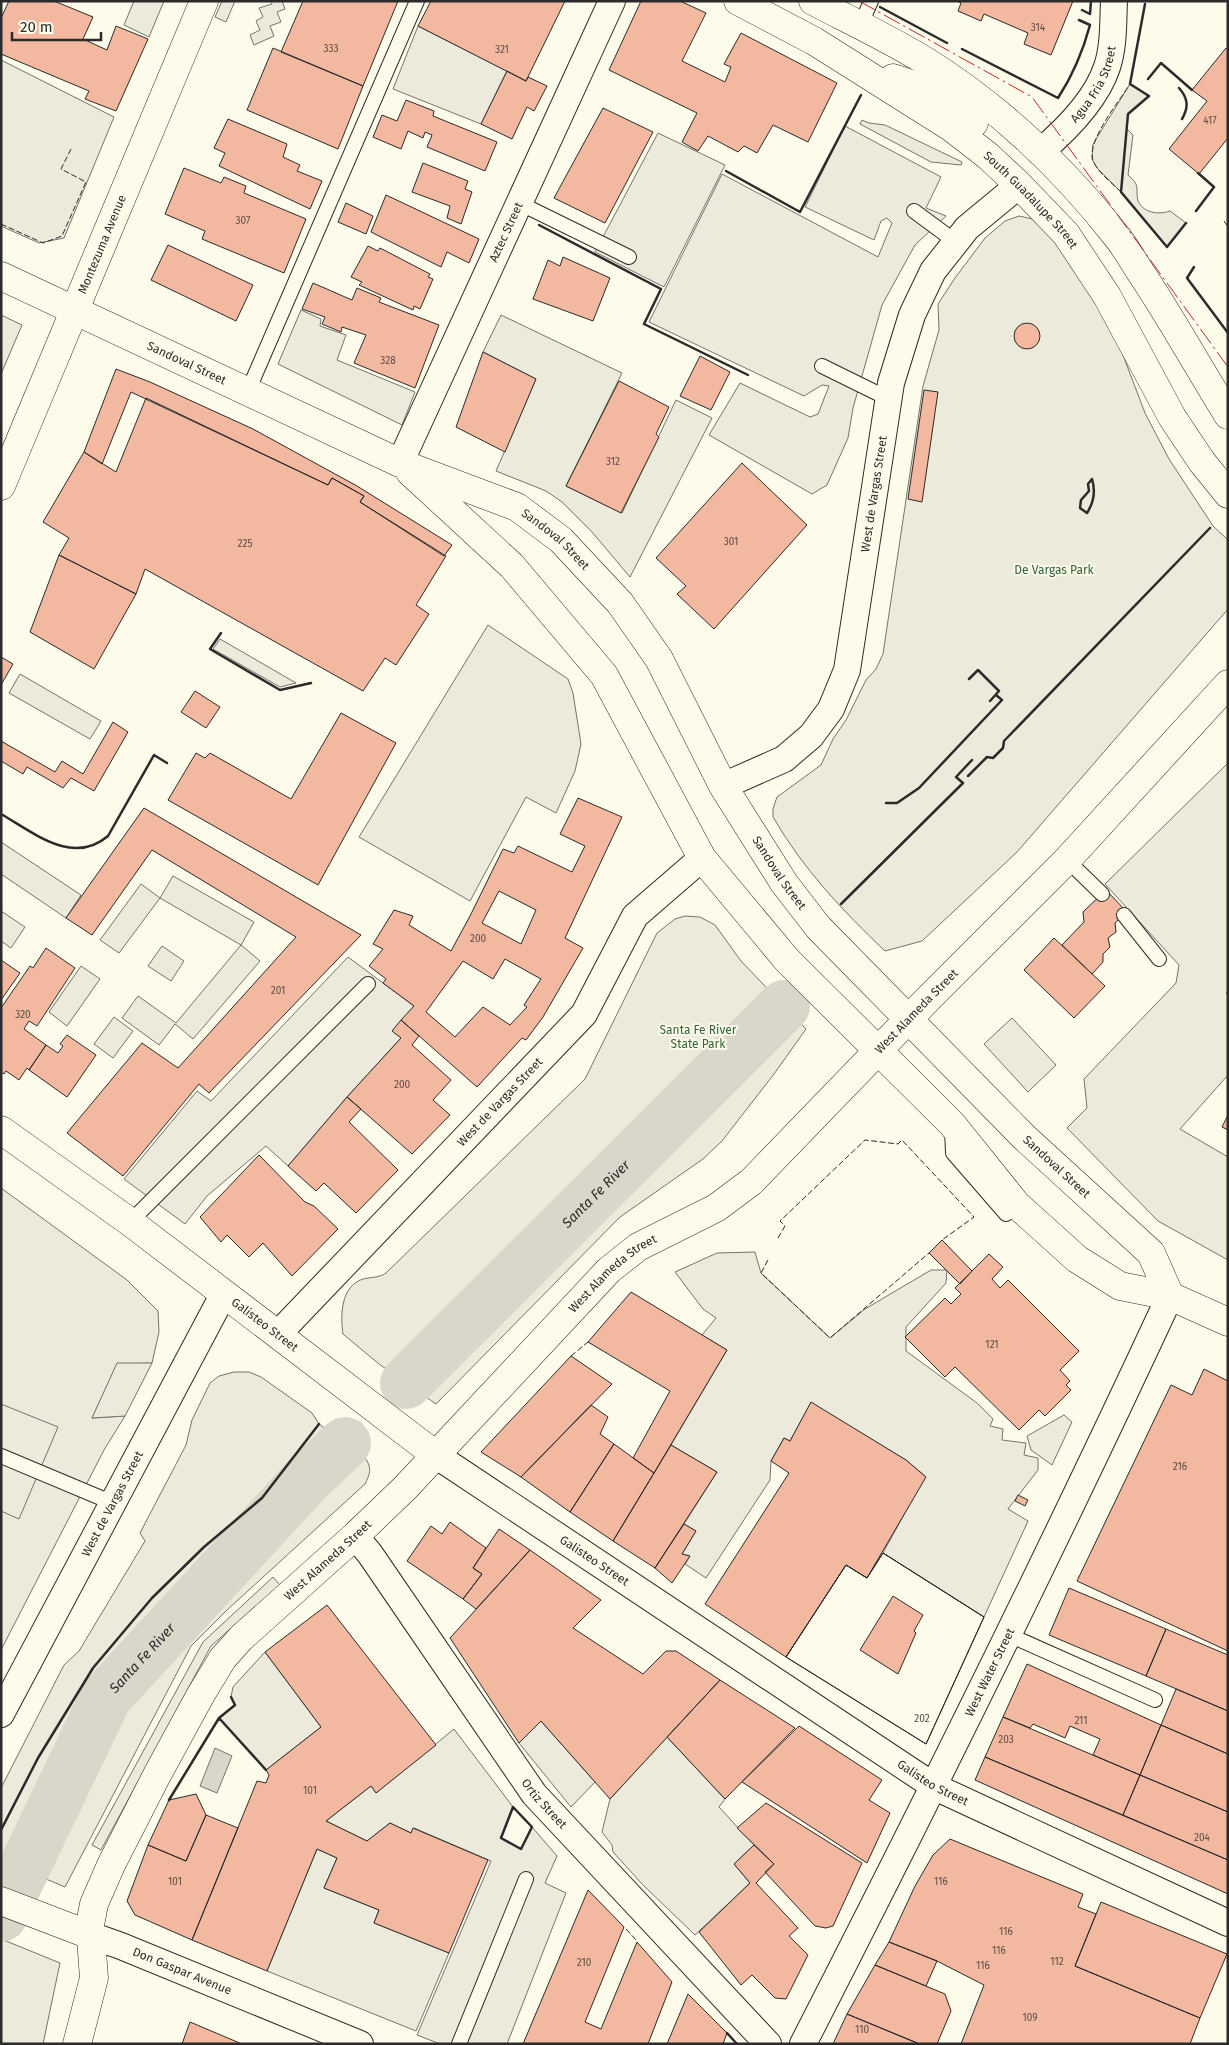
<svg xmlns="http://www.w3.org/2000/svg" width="1229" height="2045" viewBox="0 0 1229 2045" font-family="'Fira Sans',sans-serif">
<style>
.green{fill:#ecebdb;stroke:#74746e}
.parking{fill:#eceadb;stroke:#74746e}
.water{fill:#d8d7c9;stroke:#74746e}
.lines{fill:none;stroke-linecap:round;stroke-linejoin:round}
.river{stroke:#d8d7c9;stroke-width:52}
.building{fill:#f2b8a0;stroke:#2b2b2b;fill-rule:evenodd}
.lane-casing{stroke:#2b2b2b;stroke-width:16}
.street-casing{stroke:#2b2b2b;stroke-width:28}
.secondary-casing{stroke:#2b2b2b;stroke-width:29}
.lane{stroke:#fdfbea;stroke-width:14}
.street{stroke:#fdfbea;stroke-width:26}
.secondary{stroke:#fdfbea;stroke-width:28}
.fence{stroke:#2b2b2b;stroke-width:1;stroke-dasharray:6 2.5;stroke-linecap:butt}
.wall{stroke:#2b2b2b;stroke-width:2.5}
.power{stroke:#c62828;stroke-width:1;stroke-dasharray:18 4 2.5 4;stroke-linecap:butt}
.labels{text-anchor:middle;stroke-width:4;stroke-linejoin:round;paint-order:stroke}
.number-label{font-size:10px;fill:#5d4e48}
.street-label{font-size:12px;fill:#2b2b2b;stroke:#fdfbea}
.park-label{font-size:12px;fill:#34623c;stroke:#fdfbea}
.water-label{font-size:14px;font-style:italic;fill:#2b2b2b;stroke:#fdfbea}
</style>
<rect width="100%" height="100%" fill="#fdfbea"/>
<!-- green -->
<path class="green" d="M1130,84l19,12 -21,18 -1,15 6,6 -5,40c2,2 7,6 8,9 2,5 0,11 2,17 5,12 21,14 32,10l16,12 -19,24 -46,-55 -24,-24 -5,-9 1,-15z
M862,120l7,3 16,2 77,37 -1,3 -30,-3 -71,-38z
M1019,216l18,4 12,10 64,99 32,84 24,46 44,67 15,14v69l-211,243 -95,89 -37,10c-43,-41 -82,-82 -112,-134v-8l4,-12 44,-32 12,-26 13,-19 20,-40 10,-11 7,-15 40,-268 16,-56 -1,-26 17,-26 30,-40 20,-17z
M220,639l76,44 -16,4 -67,-38z
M20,674l81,47 -11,18 -81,-46z
M685,916l15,1 15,8 26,36 65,68 -32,45 -52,67 -19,18 -83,58 -184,187 -57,-40 -36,-30c-3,-19 -2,-48 20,-55 8,-2 16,-1 23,-6l199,-194 72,-146 18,-14z
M1,1188l126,92 31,31 1,21 -7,31 -35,1 -25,54 33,-2 -21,34 -103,200z
M234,1372h15l12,5 51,36 7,11 47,35c6,10 4,15 -1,25l-138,126 -36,36 -126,241 -64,-27v-72l63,-123 15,-14 66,-110 -5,-8 46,-88 6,-25 18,-37 9,-7z
M1064,1415l8,7 -20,43 -21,-15 -4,-14z
M1,1939l59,24 -17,81h-42z"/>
<!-- parking -->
<path class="parking" d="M134,1h30l-15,36 -25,-12z
M222,1h13l-9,21 -11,-5z
M271,1h11l3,8 -8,3 4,10 -11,4 4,10 -20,9 -4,-10 10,-5 -4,-9 7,-4 -4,-9 13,-4z
M418,26l89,45 -26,53 -88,-35z
M1,60l113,57 -50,121 -25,5 -38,-17z
M845,126l96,51 -15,31 20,8 -31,29 -33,60 -29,103 -5,30 -21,47 -15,9 -103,-59 31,-52 70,34 8,-3 11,-28 -7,-1 -18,11 -155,-74 73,-148 156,83 14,-34 -5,-5 -6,3 -7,19 -69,-33z
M658,133l67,32 -61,122 -69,-35z
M301,310l20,9 -1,7 26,9 -9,25 78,32 -13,33 -124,-61z
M1,315l21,10 -21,49z
M501,315l121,58 -56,113 56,27 54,-113 36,18 -82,159 -38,-45 -30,-30 -16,-11 -50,-20 40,-92 -53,-27z
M488,625l80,54 5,14 8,51 -6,27 -19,42 -30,-16 -56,104 -111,-64z
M1228,763v228l-2,2 2,2v80l-48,54 48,28v103l-70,-39 -91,-93 20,-20 -3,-29 92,-96 3,-18 -74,-81z
M1,842l80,53 -15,23 -65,-44z
M173,876l81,46 -13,23 19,16 -67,78 -18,-15 -16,21 -37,-27 16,-22 38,27 65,-78 -81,-47 -41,55 -19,-13 41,-56 19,14z
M1,911l24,16 -14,21 -10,-7z
M162,946l22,15 -13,20 -23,-15z
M348,957l66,49 -21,24 8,8 -54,59 -59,69 -22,-20 -59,50 -22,28 -61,-45 73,-88 14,10z
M81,966l19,13 -33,47 -18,-14z
M114,1017l19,14 -20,27 -19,-14z
M1012,1018l44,47 -28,27 -44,-48z
M755,1252l6,21 69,65 35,-29 66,-39h16l-1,13 -40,44v24l71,52 16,16 -3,7 13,3 -1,11 24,3 -2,12 14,3v12l-30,39 20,12 -44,96 -101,-64 42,-77 -19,-16 -95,-57 -21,38 -6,-3 -13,23 -1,19 -64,98 -21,-14 5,-8 -8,-2 14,-23 -12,-7 33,-52 -46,-27 56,-95 -25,-15 14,-17 -13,-9 -28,-37 42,-19z
M117,1363h35l-27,53 -33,2z
M1,1404l57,23 -39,92 -18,-8z
M273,1577l7,8 -69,61 -110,204 -9,-5 111,-203z
M265,1652l56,75 -55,43 -47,-52 16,-13 -4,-8 2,-10z
M541,1721l54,61 -24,25 -52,-64z
M454,1729l59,78 -12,31 20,11 11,-22 25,29 -12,27 21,10 -59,151h-67l-23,-9 74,-174 -77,-33 -3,5 -21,-10 -23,18 -41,-20 45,-35 5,7z
M667,1737l58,62 -6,8 35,38 -20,19 16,19 -55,52 -52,-50 -30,-33 -1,-7 -10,-13 8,-33z
M317,1849l20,9 -13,30 55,22 -5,13 75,30 -33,78 -149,-60z"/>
<!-- water -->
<path class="water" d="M215,1748l17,8 -15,37 -17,-7z"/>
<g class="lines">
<!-- river -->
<g class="river">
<path id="s1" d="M406,1383l378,-377"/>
<path id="s2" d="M1,1916l105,-219 202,-219 37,-35"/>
</g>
</g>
<!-- building -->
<path class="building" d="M9,1h45l39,16 -10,22 24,11 9,-24 32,13 -32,72 -31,-12 4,-8 -88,-37v-36z
M303,1h95l-35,85 -82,-34z
M431,1h134l-39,80 -108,-55z
M641,1h39l26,12 -24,48 43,21 6,-15 -7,-3 17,-31 96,50 -29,59 -35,-17 -16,28 -13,-7 -6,6 -30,-16 -10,15 -16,-9 15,-29 -88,-43z
M957,1h116l-22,54 -27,-11 4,-11 -44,-19 -3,7 -23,-10 3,-8z
M273,48l90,38 -25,63 -91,-39z
M1226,48l2,1v89l-29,36 -30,-25 38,-48 -15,-11z
M507,71l19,10 2,-4 19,9 -13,25 -7,-4 -15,32 -31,-15z
M406,100l28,11 -1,5 64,26 -12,29 -58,-24 5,-12 -7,-3 -2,6 -15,-7 -7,18 -28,-12 9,-22 15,6z
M603,108l50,24 -48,91 -51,-25z
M228,119l59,25 -4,13 17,8 -3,6 25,10 -12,28 -91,-43 6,-13 -11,-5z
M423,163l45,18 -3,8 7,3 -11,32 -14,-6 3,-12 -38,-14z
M184,168l37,15 3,-6 22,9 -2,7 62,26 -22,54 -82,-34 3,-8 -40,-17z
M386,195l93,44 -10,24 -22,-11 -6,15 -70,-35z
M346,203l27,13 -7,18 -28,-12z
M168,245l85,40 -17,36 -85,-41z
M368,246l10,5 2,-3 50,26 -2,3 5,2 -13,30 -6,-3 -1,4 -54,-25 3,-3 -11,-5z
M563,257l47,21 -17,43 -60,-22 15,-39 12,6z
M313,283l39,17 5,-12 24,10 -2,4 60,23 -24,63 -61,-25 12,-28 -24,-8 -1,5 -19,-8 3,-7 -23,-8z
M1014 336a13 13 0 1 1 26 0a13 13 0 1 1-26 0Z
M483,352l53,27 -31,73 -49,-25z
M700,356l30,16 -19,38 -31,-14z
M116,369l34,13 103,47 104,57 95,59 -8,11 -84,-54 4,-6 -32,-18 -4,7 -197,-93 -29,72 -18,-12z
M619,381l50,26 -13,27 3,3 -38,76 -55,-27z
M924,390l14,2 -16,110 -14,-3z
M146,398l182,87 4,-7 32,18 -4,6 86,54 -30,49 13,9 -33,51 -11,-7 -22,33 -218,-122 -9,25 -77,-39 10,-17 -26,-16 41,-70 32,20z
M742,463l65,62 -93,104 -37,-35 9,-8 -30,-28z
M59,555l77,39 -42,75 -64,-37z
M1,657l12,7 -12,21z
M195,691l25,16 -14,21 -25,-16z
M341,713l55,30 -78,142 -150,-85 28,-47 9,5 5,-5 81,46z
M113,722l15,10 -34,59 -23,-13 -8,10 -36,-21 -4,7 -22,-13v-20l54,31 7,-11 21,13z
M578,798l44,19 -57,121 18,10 -40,69 -17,23 -4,-2 -45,49 -76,-67 13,-14 -31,-23 3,-4 -17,-13 14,-17 -10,-5 21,-34 19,6 -4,9 42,26 19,-35 33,-67 11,4 4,-7 54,26 13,-26 -25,-12zM499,891l37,19 -15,34 -39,-21zM505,959l36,20 -17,26 3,2 -17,18 -27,-18 -28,30 -29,-25 37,-51 30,18z
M144,808l217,127 -152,158 -10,-9 -76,92 -56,-43 75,-90 36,25 118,-131 -144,-87 -60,85 -26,-17z
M1106,890l21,22 -12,11 1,9 -8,6 2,9 -7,7v8l-11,12 -30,-29 22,-23 -1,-10z
M1054,938l51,48 -31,32 -50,-48z
M46,948l29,20 -38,58 -8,-5 -5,8 22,16 -17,25 -2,-2 -8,12 -13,-9 -2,3 -3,-2v-64l29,-42 3,2z
M1,960l19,13 -19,27z
M401,1020l18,16 -7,9 39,35 -18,20 17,15 -38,39 -65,-57 54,-59 -9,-7z
M67,1035l29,20 -29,42 -38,-27 17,-25 12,8 5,-7 -3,-2z
M347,1097l14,12 -12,13 49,48 -42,43 -32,-30 -8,8 -28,-25z
M1228,1115v15l-6,-3z
M259,1155l46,47 9,4 24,23 -46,47 -29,-33 -14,14 -22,-22 -6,7 -21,-25z
M942,1240l30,31 -12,13 -31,-31z
M989,1254l14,13 -11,12 8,9 8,-8 71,71 -19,19 10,11 -4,4 5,5 -26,26 -6,-6 -20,20 -64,-63 -10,10 -40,-40 40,-39 6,6 10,-10 -6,-6z
M631,1292l96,58 -73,123 -21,-15 37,-67 -82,-49z
M571,1356l41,28 -91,93 -40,-25z
M1204,1369l24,12v270l-151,-70 94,-196 21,10z
M811,1402l95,58 20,17 -59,101 -21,-13 -60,92 -81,-53 84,-131 -18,-12 13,-23 6,3z
M591,1405l17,12 -8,17 14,10 -44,68 -49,-35z
M614,1444l40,29 -41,68 -43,-29z
M671,1445l46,27 -62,96 -42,-27z
M1018,1495l10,5 -3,6 -10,-5z
M450,1522l36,26 -13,20 9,6 -19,25 -56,-38 24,-35 11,8z
M684,1524l12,7 -14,23 8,2 -18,27 -17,-15z
M499,1529l31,21 -54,59 -13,-10 19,-25 -9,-6z
M530,1550l71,50 -28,28 70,46 23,-23h10l44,29 -110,119 -69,-78 -22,22 -69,-105z
M883,1553l101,64 -58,127 -140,-87 60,-92 21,13zM893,1596l30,19 -9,16 2,2 -18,41 -38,-24z
M883,1553l101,64 -58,127 -140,-87 60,-92 21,13z
M1069,1588l97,41 -20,47 -97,-41z
M327,1605l109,140 -60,48 -5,-7 -45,35 41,20 23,-18 21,10 2,-5 75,32 -39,93 -75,-30 5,-13 -55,-22 13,-30 -20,-9 -50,122 -75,-31 65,-159 9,2 3,-8 -3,-5 55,-43 -56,-75z
M1166,1629l62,26v56l-82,-35z
M1027,1664l134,61 -21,50 -47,-20 7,-16 -30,-13 -5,12 -32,-14 -3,4 -27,-11z
M720,1680l75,48 -70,71 -58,-62z
M1176,1689l52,22v43l-67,-29z
M1003,1717l137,58 -17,40 -138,-58z
M1161,1725l67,29v58l-88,-37z
M799,1726l83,54 -13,20 21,13 -23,50 -125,-81z
M985,1757l243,103v34l-253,-114z
M1140,1775l88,37v48l-105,-45z
M196,1794l10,21 -20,46 -38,-16 21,-45z
M766,1803l96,60 -29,63 -7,2 -11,-2 -50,-54 9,-8 -37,-36z
M206,1815l32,13 -46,112 -57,-25 -8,-14 21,-56 38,16z
M950,1839l133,55 -5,13 18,7 -21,52 125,52 -10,26h-229l23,-59 -47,-24 -48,-19 26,-56 18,-31z
M754,1845l20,19 -18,19 42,45 -9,8 19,19 -22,44 -11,-1 -23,-23 -11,10 -42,-53 51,-49 -16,-19z
M588,1890l36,37 -39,95 16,7 36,-87 35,40 -24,62h-125z
M1101,1902l126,52 -27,64 -125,-52z
M889,1942l48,19 -11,25 -51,-21z
M875,1965l70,29 6,17 -14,33h-18l-72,-30z
M688,1994l39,39 -4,11h-56z
M847,2014l73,30h-87z
M190,2022l52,22h-60z"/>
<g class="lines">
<!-- lane casing -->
<g class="lane-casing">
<path id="lane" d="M861,24l10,-23
M519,203l110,54
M914,211l42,31
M822,366l67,33
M248,391l169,-390
M1067,860l35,34
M1124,915l35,44
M952,1129l1,24 53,61
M130,1222l238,-238
M1,1456l112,47
M1009,1635l146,65
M459,2044l67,-165"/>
</g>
<!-- street casing -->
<g class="street-casing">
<g id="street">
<path id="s3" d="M1040,152c26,-22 56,-52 67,-85 7,-21 6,-44 7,-66"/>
<path id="s4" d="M400,463l212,-462"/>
<path id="s5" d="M723,786l61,-27 27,-23 20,-27 16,-39 44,-287 21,-68 21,-44 34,-43 52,-43"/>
<path id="s6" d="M278,1334l306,-320 51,-98 67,-58"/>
<path id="s7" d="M437,1456l498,331 293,136"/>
<path id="s8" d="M355,1536l15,18 164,240 234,250"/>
<path id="s9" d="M1,1714l222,-419"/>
<path id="s10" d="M90,1935l31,11 239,98"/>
<path id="s11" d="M803,2044c127,-248 250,-496 367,-748"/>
</g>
</g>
<!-- secondary casing -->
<g class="secondary-casing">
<g id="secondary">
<path id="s12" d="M738,1l76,40 138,87 36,28 31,29 47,49 41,62 65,121 30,45 26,32"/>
<path d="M813,1c38,20 77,38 114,61 73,46 138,108 191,176 10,13 18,28 27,41 29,44 55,91 83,136"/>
<path d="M893,78l42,14 39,31"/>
<path id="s13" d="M1,276l399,187 117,44 44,33 59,63 39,56 64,127 61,97 34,44 206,210 127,116 19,43"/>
<path d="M410,472l102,94 92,109 98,183 85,102 165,164 65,81 60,54 43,27 50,10 58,26"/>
<path id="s14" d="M1,486l203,-485"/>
<path id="s15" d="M1,1130l129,92 307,234"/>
<path d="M1,1901l89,34"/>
<path id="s16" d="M77,2044l17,-66 -4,-53 4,-21 17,-39 46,-90 43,-79 23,-38 18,-20 114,-102 50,-48 204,-218 29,-23 78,-39 35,-26 177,-183 139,-139 161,-176"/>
</g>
</g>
<!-- lane -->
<use href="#lane" class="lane"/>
<!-- street -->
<use href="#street" class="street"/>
<!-- secondary -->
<use href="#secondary" class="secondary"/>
<!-- fence -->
<path class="fence" d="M1121,192c-9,-9 -24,-20 -28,-32 -7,-18 27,-60 37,-76
M1224,221l4,6
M1,224l42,19 19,-7 24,-54 -25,-13 10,-20
M778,1238l7,-12 -5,-5 85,-81 33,4 4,-4 72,77 -32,23
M768,1260l-7,13 69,65 99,-85
M571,1356l17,-14
M626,1929l10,11"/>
<!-- wall -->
<path class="wall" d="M1145,4l-15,80 19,12 -21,18 -7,78 46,55 19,-24
M880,7l67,36
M1082,10l8,4 1,-13
M962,49l96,49c15,-23 25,-47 32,-73l-11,-5
M1148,79l13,-16 31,27
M1179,88c9,10 10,19 3,31
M726,171l74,41 61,-117
M1196,211l18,-24 -16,-14
M539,225l122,64 -17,35 104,51
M1194,267l-7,11 41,55
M1092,479c4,13 2,23 -5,34l-7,-5 1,-8 8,-9 -1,-7z
M221,633l-11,16 70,41 31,-7
M969,679l9,-9 21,21 -9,10
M968,776l19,-19 6,1 10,-10 1,-7 206,-213
M886,803h11l22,-15 83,-88 -6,-5
M1,814c33,19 72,52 107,22l46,-81 13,8
M841,904l122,-121 -7,-6 16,-17
M219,1718l16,-13 -4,-8
M169,1800l50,-82 47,52
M513,1807l19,20 -11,22 -20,-11z
M1,1830l37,-72 55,-90 59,-70 52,-51 58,-49 57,-74
M727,2033l10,11"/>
<!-- power -->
<path class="power" d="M859,1l173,96 196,270"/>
</g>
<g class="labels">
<!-- number labels -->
<g class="number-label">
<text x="1038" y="31">314</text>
<text x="331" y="52">333</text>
<text x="502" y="53">321</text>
<text x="1210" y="124">417</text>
<text x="243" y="224">307</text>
<text x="388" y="364">328</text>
<text x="613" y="465">312</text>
<text x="731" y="545">301</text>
<text x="245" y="547">225</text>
<text x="478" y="942">200</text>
<text x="278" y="994">201</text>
<text x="23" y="1018">320</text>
<text x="402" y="1088">200</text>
<text x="992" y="1348">121</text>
<text x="1180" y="1470">216</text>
<text x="922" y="1722">202</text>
<text x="1081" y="1724">211</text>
<text x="1006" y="1743">203</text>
<text x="310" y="1794">101</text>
<text x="1202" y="1841">204</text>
<text x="175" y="1885">101</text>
<text x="941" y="1885">116</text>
<text x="1006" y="1935">116</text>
<text x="999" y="1954">116</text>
<text x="1057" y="1965">112</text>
<text x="584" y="1966">210</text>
<text x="983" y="1969">116</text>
<text x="1030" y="2021">109</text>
<text x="862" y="2033">110</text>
</g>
<!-- street labels -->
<g class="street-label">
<text dy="4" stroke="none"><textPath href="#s3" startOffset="88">Agua Fria Street</textPath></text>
<text dy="4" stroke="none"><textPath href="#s12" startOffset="356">South Guadalupe Street</textPath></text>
<text dy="4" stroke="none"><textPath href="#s4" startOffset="254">Aztec Street</textPath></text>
<text dy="4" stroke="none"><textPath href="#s14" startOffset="262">Montezuma Avenue</textPath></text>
<text dy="4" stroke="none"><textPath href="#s13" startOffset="205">Sandoval Street</textPath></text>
<text dy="4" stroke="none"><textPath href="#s5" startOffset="356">West de Vargas Street</textPath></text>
<text dy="4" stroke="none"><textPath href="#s13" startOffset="616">Sandoval Street</textPath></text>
<text dy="4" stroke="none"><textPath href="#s13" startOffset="1021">Sandoval Street</textPath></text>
<text dy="4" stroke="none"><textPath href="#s16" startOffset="1374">West Alameda Street</textPath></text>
<text dy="4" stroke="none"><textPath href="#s6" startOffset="321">West de Vargas Street</textPath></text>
<text dy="4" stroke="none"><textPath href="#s13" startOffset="1426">Sandoval Street</textPath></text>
<text dy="4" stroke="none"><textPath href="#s16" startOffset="969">West Alameda Street</textPath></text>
<text dy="4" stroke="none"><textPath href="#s15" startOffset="328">Galisteo Street</textPath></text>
<text dy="4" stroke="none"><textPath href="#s9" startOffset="238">West de Vargas Street</textPath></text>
<text dy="4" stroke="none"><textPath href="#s16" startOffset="564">West Alameda Street</textPath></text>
<text dy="4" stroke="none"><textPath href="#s7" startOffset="189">Galisteo Street</textPath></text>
<text dy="4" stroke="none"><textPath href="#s11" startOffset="416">West Water Street</textPath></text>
<text dy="4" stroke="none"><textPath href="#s7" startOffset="594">Galisteo Street</textPath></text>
<text dy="4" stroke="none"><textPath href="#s8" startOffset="328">Ortiz Street</textPath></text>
<text dy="4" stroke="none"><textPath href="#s10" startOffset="99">Don Gaspar Avenue</textPath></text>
</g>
<!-- park labels -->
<g class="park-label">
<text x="1054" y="574">De Vargas Park</text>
<text x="698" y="1034">Santa Fe River<tspan x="698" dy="14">State Park</tspan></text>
</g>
<!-- water labels -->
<g class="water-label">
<text dy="5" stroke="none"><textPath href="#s1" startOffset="268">Santa Fe River</textPath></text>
<text dy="5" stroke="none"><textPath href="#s2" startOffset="296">Santa Fe River</textPath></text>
</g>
</g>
<!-- border -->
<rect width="1229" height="2045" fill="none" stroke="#2b2b2b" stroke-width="5"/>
<!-- scale -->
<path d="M12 32v8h89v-8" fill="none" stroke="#2b2b2b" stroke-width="2.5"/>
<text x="20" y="32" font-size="15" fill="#2b2b2b" stroke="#fdfbea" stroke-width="4" paint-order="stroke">20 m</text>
</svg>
